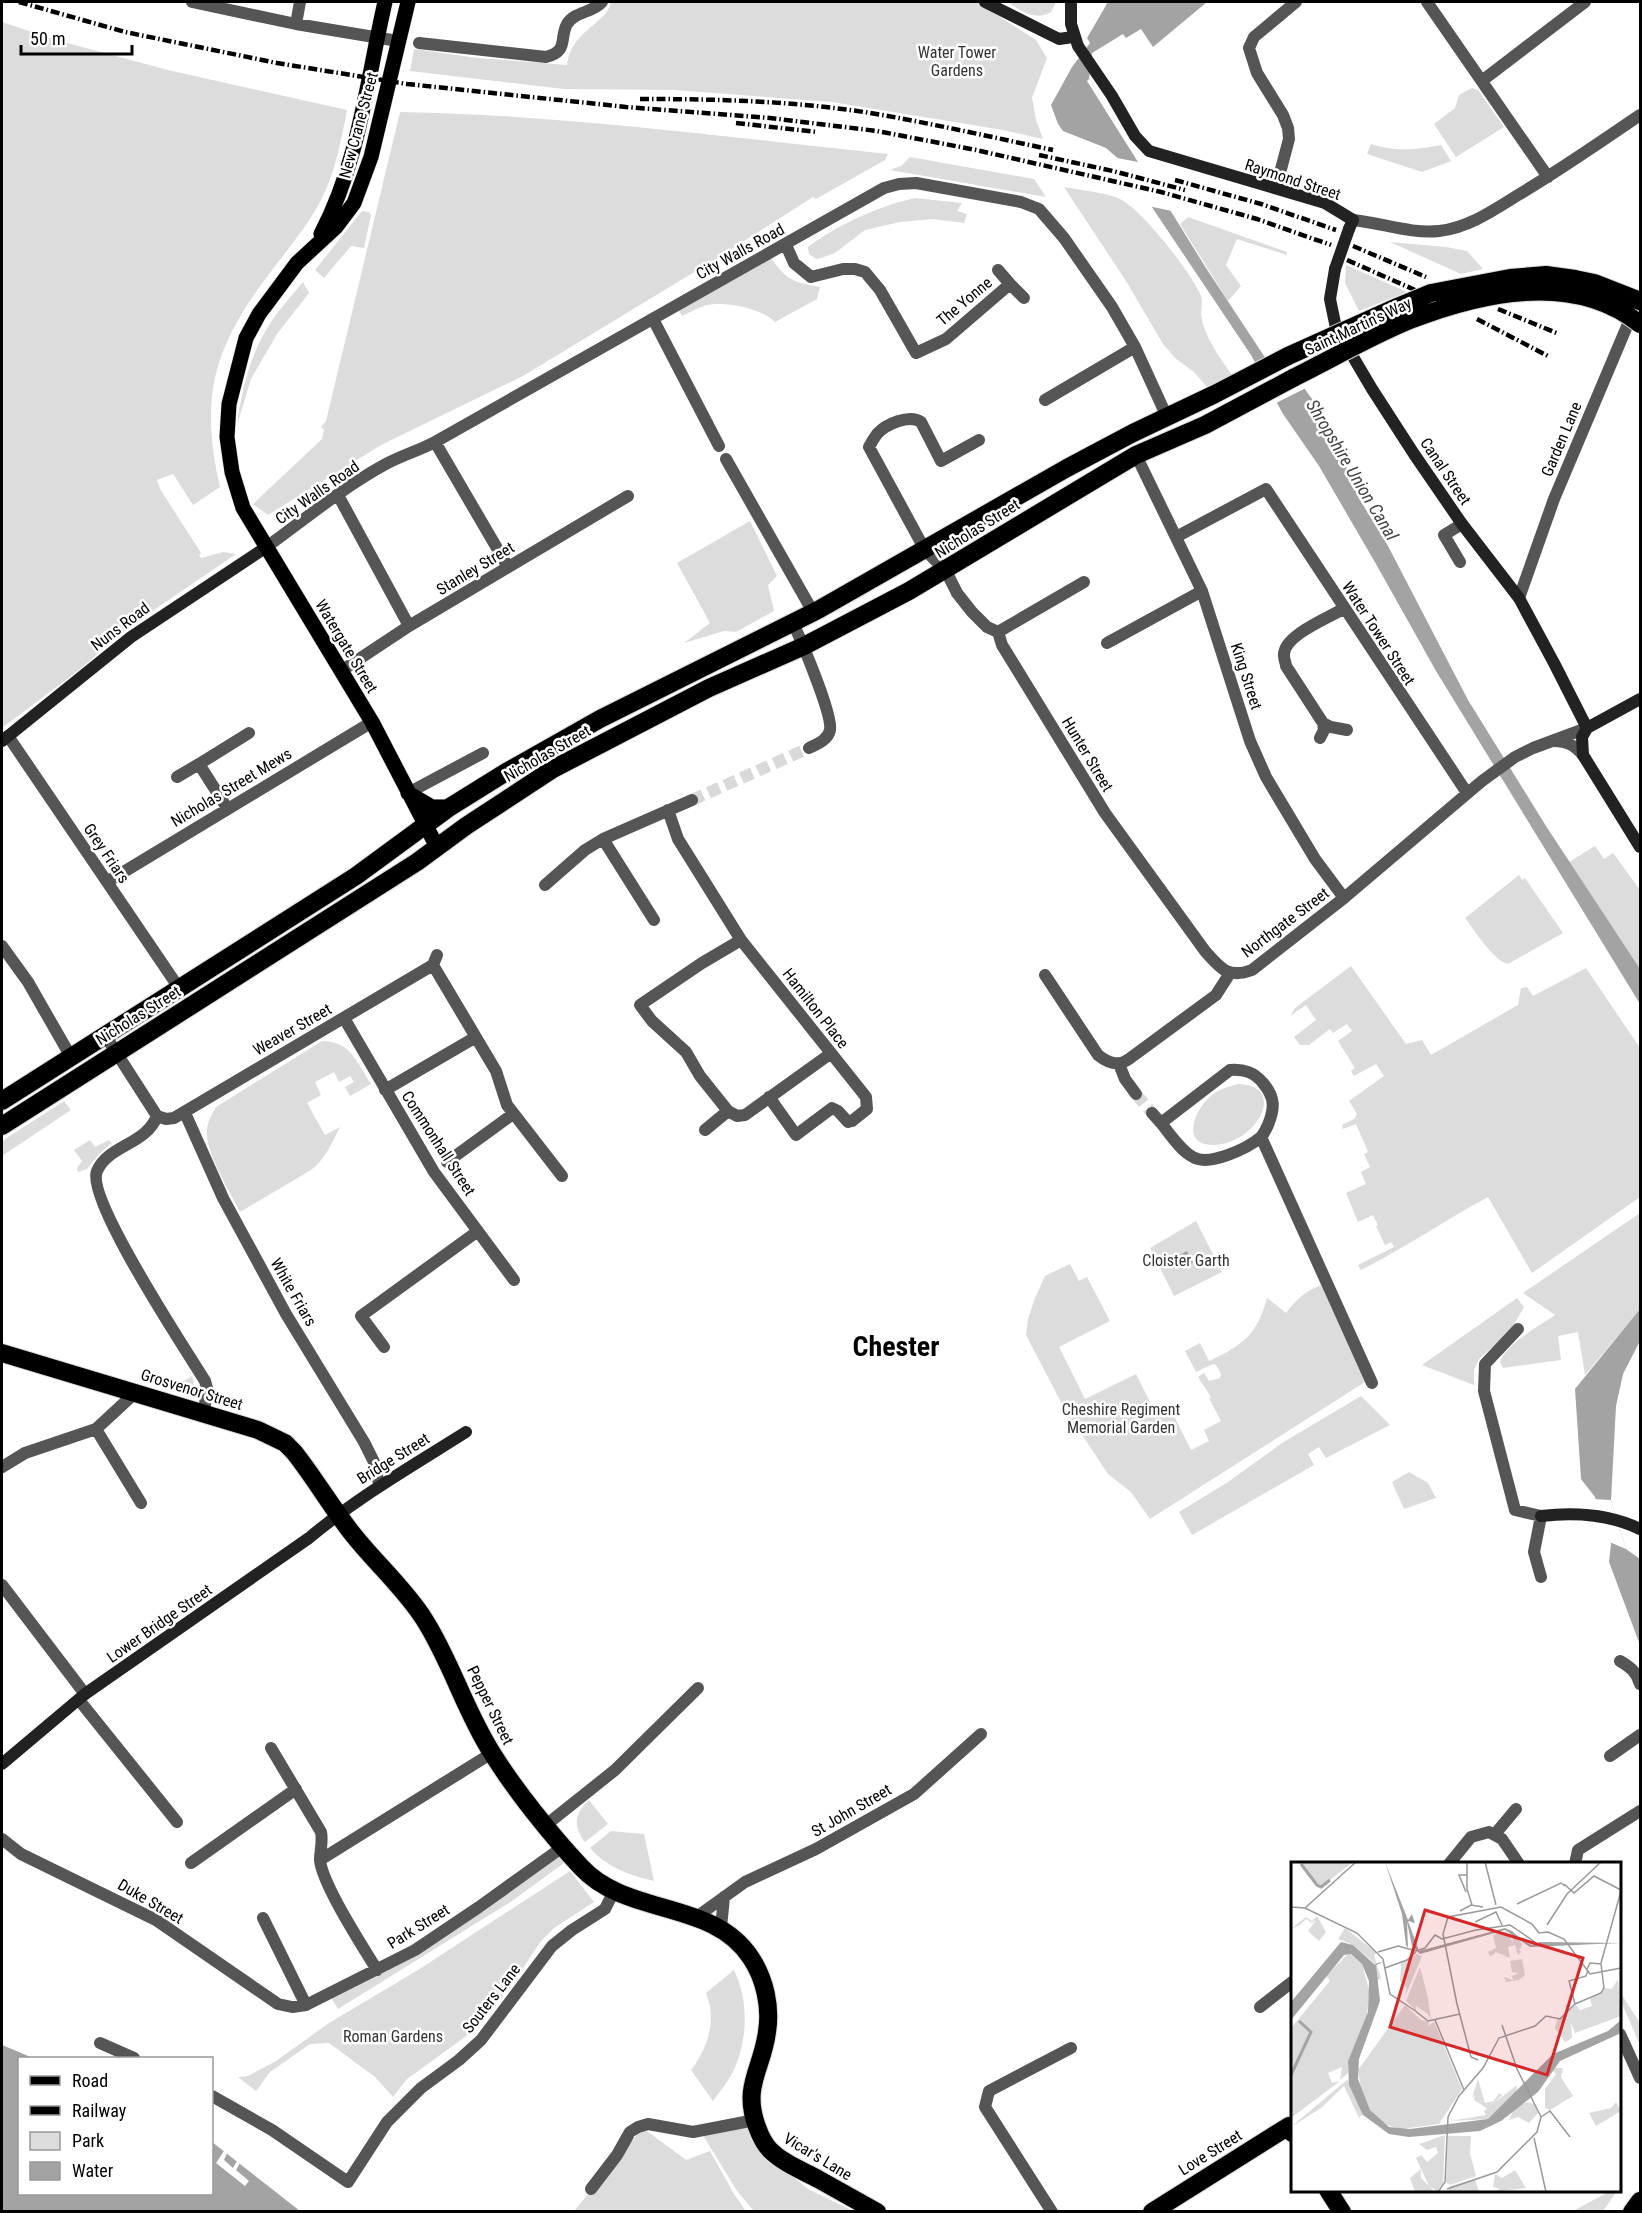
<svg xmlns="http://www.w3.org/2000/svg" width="1642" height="2213" viewBox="0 0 1642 2213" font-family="'Roboto Condensed',sans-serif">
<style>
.green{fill:#dcdcdc}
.water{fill:#a3a3a3}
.pier{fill:#fff}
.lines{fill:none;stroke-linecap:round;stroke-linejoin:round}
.street-tunnel{stroke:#d9d9d9;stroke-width:12;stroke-dasharray:12 6;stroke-linecap:butt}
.primary-casing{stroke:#dbdbdb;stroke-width:16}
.highway-casing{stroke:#dbdbdb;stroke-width:20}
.street{stroke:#555;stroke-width:12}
.secondary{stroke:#222;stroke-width:12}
.primary{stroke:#000;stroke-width:15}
.highway{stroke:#000;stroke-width:18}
.rail{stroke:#000;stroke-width:4.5;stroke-dasharray:9 3 1.5 3;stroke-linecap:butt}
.highway-bridge-casing{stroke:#dbdbdb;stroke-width:20;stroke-linecap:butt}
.secondary-bridge{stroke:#222;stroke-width:12}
.highway-bridge{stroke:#000;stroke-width:18}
.labels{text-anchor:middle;stroke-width:5;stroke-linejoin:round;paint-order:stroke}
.park-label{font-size:16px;fill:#333;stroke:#fff}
.street-label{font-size:16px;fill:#000;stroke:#fff}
.water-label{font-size:18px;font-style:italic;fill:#444;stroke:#fff}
.town-label{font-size:28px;font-weight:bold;fill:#000;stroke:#fff}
.inset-river{fill:none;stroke:#a3a3a3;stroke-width:3}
.inset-road{fill:none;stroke:#999;stroke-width:1.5}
.view{fill:#d62828;fill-opacity:0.15;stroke:#d62828;stroke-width:3}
.inset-edge{fill:none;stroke:#000;stroke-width:3}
</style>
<rect width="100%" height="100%" fill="#fff"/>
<!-- green -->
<path class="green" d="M611,2h366l59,38 11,18 -15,40 4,22 7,19 -40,-9 -171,-28 -158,-12 -110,-1 -154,-18 4,-22 64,9 89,7c4,-35 39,-40 44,-63z
M1007,2h49l-5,10c-17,10 -29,-2 -44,-10z
M2,22l54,18 112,30 179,40c-6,31 -12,64 -27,92 -14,26 -33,48 -51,72 -55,73 -70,122 -49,213l-27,18 -20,-31 -16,6 3,9 41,64 -2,2 2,3 22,-6 13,2 -107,73 -50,43 -77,58z
M1472,88l6,2 26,37 -48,30 -22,-33 21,-16 4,-13z
M400,112c164,3 325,25 488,42l-3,6 -69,39 -3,-2 -94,60 -196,119 -142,69 -113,70 -15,-11 69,-65 2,-9 -3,-3 5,-6z
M1371,144c25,8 45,6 70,1l10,16 -29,11 -55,-18z
M910,157l124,22 12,18 -156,-27 11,-4z
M1064,187c17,3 38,5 54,11 23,10 73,74 83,98 2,5 0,12 0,18 3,23 18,42 31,61l-25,12 -13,-15 -19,-14 -12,-14 -37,-63z
M915,198l47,5 -5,8 10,3 -3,9 -31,-4 -33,3 -35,8 -30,23 -14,5 -5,1 -7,-5 -1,-7c29,-22 71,-41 107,-49z
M362,211l7,1 2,3 -7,33 -13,-2 -27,32 -9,-8z
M1188,217l99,35v3l-50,-16 -11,26 15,21 -13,15 -48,-77z
M1390,242l56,5 21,4 16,18 -22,5z
M770,257c17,23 22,25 50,30l-3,12 -42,23c-13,-14 -53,-22 -71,-16 -7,2 -15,7 -22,10l-4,-7z
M1346,265l61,27 -48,19 -14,-28z
M303,282l6,11 -32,41 -26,45 -14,46c5,-38 14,-74 36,-106 9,-13 20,-25 30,-37z
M750,521l27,55 -9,9 6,26 -38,21 -12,-1 -40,12 26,-20 -33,-60z
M1595,846l9,13 9,-6 27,37v79l-71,-107z
M1519,875l3,5 3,-2 38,55 -55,31c-15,-4 -33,-33 -43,-46z
M1351,966l55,78 16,-4 9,15 87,-50 3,-17 6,-1 6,9 53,-28 54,80v149l-108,76 -44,-76c-43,23 -83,51 -127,73l-3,-5 36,-18 -3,-5 -6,3 -9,-19 2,-1 -5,-10 -15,7 -12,-29 20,-9 -5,-12 9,-5 -6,-13 4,-2 -12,-28 -13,5 -1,-4 12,-6 3,-5 -8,-13 35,-25 -8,-12 -22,12 -3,-5 4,-3 -17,-27 14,-10 -5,-7 -14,9 -3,-4 -21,16h-9l-6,-8 22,-17 -10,-15 -16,11 5,-8z
M322,1041c29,0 35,22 49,43l-21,12 -5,-9 9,-5 -4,-6 -11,6 -5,-10 -19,10 6,13 -14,8 18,32 15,-8c-8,16 -15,32 -29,43l-71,42c-10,-21 -36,-61 -33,-83 1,-8 5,-15 9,-22z
M1238,1084c50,1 20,59 -24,61 -35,1 -19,-37 -2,-50 7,-6 16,-8 26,-11z
M64,1101l7,9 -69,46v-15z
M90,1140l5,7 14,-7 3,3 -12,10 -13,16 -9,3 -1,-4 5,-7 -8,-11z
M1640,1213v96l-55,66 -7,-43 -20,4 3,24 -58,8 -3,-6c6,-18 39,-36 55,-47l-32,-22z
M1196,1221l26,51 -48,24 -24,-48z
M1070,1264l9,17 8,-4 23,44 -51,26 26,52 51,-25 21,42 10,-5 2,2 3,-1 19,38 18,-9 -5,-11 17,-9 -12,-23 2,-1 -13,-20 6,-4 5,8 11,-3 1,-4 -5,-9 -3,-1 -17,8 -11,-21 15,-8 9,18c34,-16 48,-26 58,-63l19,15c11,-14 18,-21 35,-28l44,97 -215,137 -19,-27 -23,-18 -45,-68 -37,-71 2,-16 7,-21 10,-22z
M1517,1298l7,9 -13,23 -32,29 -5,11v15l-52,-20z
M192,1376l3,11 -5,6 -6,1 -13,-5z
M1361,1396l29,29 -64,33 -7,-11 -11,7 6,11 -122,70 -13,-23 49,-30 54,-39z
M1409,1472l19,11 8,15 -32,11 -12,-27z
M589,1800l19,24 -23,18c-12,-16 -11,-28 4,-42z
M611,1831l33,3 10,47c-25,-6 -46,-13 -64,-33z
M559,1856l5,7 -52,38 -174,108 -7,-11z
M570,1871l24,31 -40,26 -13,13 -30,45 -17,21 -29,30 -58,42 -14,18 -18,-20 -46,-34 -19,1 -40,28 -14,19 -18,-14 10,-1 28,-15 53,-38 89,-53z
M734,1970c14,29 14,65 2,95 -5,13 -15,25 -23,36l-22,-31c17,-22 26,-50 15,-77z
M1620,1992l20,31v22l-20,-46z
M746,2122l13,28 49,39 45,22h-99l-17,-20 -36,-59z
M643,2128l43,32 24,-9 24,43 12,17h-172z
M1612,2190l5,1 -14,20h-30z"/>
<!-- water -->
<path class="water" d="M1108,2h99l-54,45 -12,-18 -15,9 -3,-4 -31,19 -3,26 117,189 58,88 40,32 28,38 -1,15 28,48 -2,6 31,51 80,154 78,126 94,143v35l-204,-333 -60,-107 -57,-98 -36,-52 -32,-59 -130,-194 -15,-13 -43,-17 -5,-7 -7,-19 21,-38 18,-24 -3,-5z
M1187,1251l6,12 -12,6 -7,-11z
M1640,1309v32l-17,33 -7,32 -5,94 15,49 14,10v86l-31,-83 2,-18 -16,-47 -14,-18 -6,-90z
M2,2045l31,13h-13v136h192v-52l88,69h-298z"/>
<!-- pier -->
<path class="pier" d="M1089,79l52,82 31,50 -24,-5 -29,-43 -7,-6 26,5 -51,-81z
M1270,356l36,29 2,2 -34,17 -21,-39z
M1592,1499l19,1 15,49 -19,-8z
M224,2151l3,2 -3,7 9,8 4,-7 3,2 -4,7 13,11 -4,5 -29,-23z"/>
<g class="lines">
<!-- street-tunnel -->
<path class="street-tunnel" d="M692,800l117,-52
M1136,1094l16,19"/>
<!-- primary casing -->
<g class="primary-casing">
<path id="primary" d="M408,2l-37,155 -17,46 -18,24 -39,36 -38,51 -13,24 -17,66 -2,33 5,35 11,36 129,214 65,125
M321,234c38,-72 46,-154 64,-232
M408,793l24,14h18"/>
</g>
<!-- highway casing -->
<g class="highway-casing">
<path id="highway" d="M2,1101l354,-225 94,-69 58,-36 92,-52 218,-109 249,-142 66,-35 82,-39 73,-38
M2,1126l415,-264 49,-36 87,-57 156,-81 95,-42 105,-55 227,-136 69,-30 90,-48
M2,1353l256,77 27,13 9,9c19,24 35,51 54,76 23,31 55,58 76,91 27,42 41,92 68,134 23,37 59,82 89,114 46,50 132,32 170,91 14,21 20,49 16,74 -5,38 -25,54 -10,95 3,8 7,17 13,23 13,13 31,20 48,29 20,11 39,22 59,33
M1328,2190l14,22
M1152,2212l137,-86 3,7
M1632,2212l8,-11"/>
</g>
<!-- street -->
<path class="street" d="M192,2l104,22 102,17
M1427,2l121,175
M296,24l4,-22
M419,43l127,14c23,-6 13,-18 21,-33 8,-13 26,-11 35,-22
M1483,80l102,-78
M1276,188l13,-49 -1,-11 -5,-13 -26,-42 -8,-25 5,-11 42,-35
M1353,220c29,3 58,14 86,11 29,-3 55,-21 79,-36 42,-25 82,-53 122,-80
M786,245l8,18 17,14 32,-8h12l10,3 15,18 36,63 30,-14 64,-55 -12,-14
M1010,284l14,14
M653,319l66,127
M1045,400l90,-53
M979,440l-38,21 -20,-39c-12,-8 -35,2 -44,12 -3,4 -6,9 -8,13l56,103 21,21 11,22 15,19 15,15 11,5 4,13 103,168 100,138c15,17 23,28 47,19l92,-72 138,-117 33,-24 18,-9 54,-20
M435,442l73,125
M1136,455l66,136 48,150 16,36 49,82 29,39
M726,459l87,153
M338,495l71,131
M1176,537l90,-48 201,304
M265,548c39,-28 77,-60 119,-83 16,-9 34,-14 51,-23l449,-254 15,-4 17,-1 105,19 18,7 25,29 48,69 23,40 32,70
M1460,562l-16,-27 18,-11
M1519,598l35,-99 79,-187
M1343,609c-15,9 -61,27 -59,47 0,4 2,7 2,10l37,57 8,4 16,3
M793,623c8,17 40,92 37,107 -2,10 -13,14 -21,18
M998,632l86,-50
M1107,643l95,-52
M341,671l68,-45 219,-130
M8,736l171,252
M1320,738l4,-8 -1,-7
M1554,741c13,0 20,4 29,14
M199,764l50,-31
M177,777l22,-13 28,44
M408,793l75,-40
M668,810l10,29 63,101 125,157 1,12 -15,12 -4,1 -10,-11 -6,-3 -36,27 -27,-38
M603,839l51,81
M107,882l265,-160
M545,885l40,-35 18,-11 89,-39
M2,946l26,36 43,75
M433,965l63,106 11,34 55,71
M1045,975l53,80c10,8 20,12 31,4l87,-64 14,-22
M344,1018l90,154 80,108
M105,1035l52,81 9,3 8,-1 259,-153 4,-10
M1119,1064l6,15 11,15
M385,1090l91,-53
M728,1111l-28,-35 -14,-24 -34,-31 -12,-16 62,-42 39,-23
M185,1113l38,85 63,116 78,128 10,20 5,22
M1152,1113l9,10 69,-53c14,-1 24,2 33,13 12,14 12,25 5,42 -2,4 -4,9 -7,12 -13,11 -52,30 -68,20 -12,-6 -23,-23 -32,-34
M157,1116c-11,29 -49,29 -60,55 -12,27 89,179 108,210l2,7 -3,25
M705,1130l23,-19 9,5 8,-1 85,-61
M1261,1137l111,246
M447,1162l66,-48
M1518,1329l-33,35 -1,27 31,119 26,6 -7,36 7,25
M384,1347l-23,-31 117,-85
M96,1429l45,74
M2,1467l23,-14 71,-24 39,-36
M2,1585l83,109
M1620,1661c10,6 17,11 20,23
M79,1700l98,122
M271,1748l50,84c2,10 -1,19 -1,28 2,24 43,87 57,110
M1610,1756l30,-21
M546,1825l69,-55 83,-82
M1495,1834l21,-25
M2,1839l19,15 135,66 122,84 14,3 14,-2 109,-55 64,-43 85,-61
M320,1860l172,-107
M191,1863l105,-74
M1449,1864l22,-27 18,-5 13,7 17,25
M1575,1864l3,-14 62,-39
M263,1918l43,87
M695,1918l50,-36 71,-33 98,-55 67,-60
M721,1928l3,-31
M1260,2007l32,-25
M1620,2034l20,44
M100,2043l34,15
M212,2096l60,34 76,52 39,-60 34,-34 38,-28 22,-20 71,-94 20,-16 33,-21 9,-18
M591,2189l26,-34 13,-23 8,-5 10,-3 45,8 62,-12
M1052,2212l-67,-105 4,-16 82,-43"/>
<!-- secondary -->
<path class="secondary" d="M985,2l74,37 14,-2
M1071,2v22l7,22 34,50 23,40 14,15 176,52 28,17 -4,9
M1335,269l-5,30 6,29 36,61 42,65 48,70 57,74 35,65 33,65
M1587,728l-5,9 1,18 57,92
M1587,728l53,-29
M2,741l129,-104 134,-89
M1541,1516c34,-4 68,-2 99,13
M2,1764l83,-70 224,-156c49,-41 103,-72 157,-106"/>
<!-- primary -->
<use href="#primary" class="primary"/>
<!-- highway -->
<use href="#highway" class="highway"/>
<!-- rail -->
<path class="rail" d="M19,2l106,30 152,31 130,21 219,23 144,11 107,13 99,19 185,42 96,27 74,26
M640,99c81,0 162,2 242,16 57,10 114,23 171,35
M736,123l81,9
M1039,155l74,16 72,19
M1175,180l86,24 75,26
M1353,246l73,31
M1347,260l68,30
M1498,309l61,25
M1477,319l71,37"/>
<!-- highway-bridge casing -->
<g class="highway-bridge-casing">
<path id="highway-bridge" d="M1288,356l109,-49 34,-14 79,-15 36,-3 29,4 19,4 46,18
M1295,377c38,-19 76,-41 115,-57 72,-28 164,-49 230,4"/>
</g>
<!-- secondary-bridge -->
<path class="secondary-bridge" d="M1335,269l14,-40"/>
<!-- highway-bridge -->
<use href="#highway-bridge" class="highway-bridge"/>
</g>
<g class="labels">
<!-- park labels -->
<g class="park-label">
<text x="957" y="58">Water Tower<tspan x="957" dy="18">Gardens</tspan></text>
<text x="1186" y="1266">Cloister Garth</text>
<text x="1121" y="1415">Cheshire Regiment<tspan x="1121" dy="18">Memorial Garden</tspan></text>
<text x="393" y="2042">Roman Gardens</text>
</g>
<!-- street labels -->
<g class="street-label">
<text transform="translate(358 125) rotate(-75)" y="6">New Crane Street</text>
<text transform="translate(1293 179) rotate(18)" y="6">Raymond Street</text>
<text transform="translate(740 251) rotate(-29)" y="6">City Walls Road</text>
<text transform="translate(964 301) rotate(-40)" y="6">The Yonne</text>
<text transform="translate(1358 326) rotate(-25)" y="6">Saint Martin's Way</text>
<text transform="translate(1561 439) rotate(-67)" y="6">Garden Lane</text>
<text transform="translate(1446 471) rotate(56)" y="6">Canal Street</text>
<text transform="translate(317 492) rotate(-35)" y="6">City Walls Road</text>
<text transform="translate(977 528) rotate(-32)" y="6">Nicholas Street</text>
<text transform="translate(475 568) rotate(-31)" y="6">Stanley Street</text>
<text transform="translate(120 626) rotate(-37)" y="6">Nuns Road</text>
<text transform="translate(1379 633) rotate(57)" y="6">Water Tower Street</text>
<text transform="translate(347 646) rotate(59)" y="6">Watergate Street</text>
<text transform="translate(1247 676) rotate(72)" y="6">King Street</text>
<text transform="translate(547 753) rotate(-30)" y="6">Nicholas Street</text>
<text transform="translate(1088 754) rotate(59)" y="6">Hunter Street</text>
<text transform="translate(231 787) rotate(-31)" y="6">Nicholas Street Mews</text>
<text transform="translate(107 853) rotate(56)" y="6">Grey Friars</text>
<text transform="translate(1285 922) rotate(-37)" y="6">Northgate Street</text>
<text transform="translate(816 1008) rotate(52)" y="6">Hamilton Place</text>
<text transform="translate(138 1015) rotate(-32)" y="6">Nicholas Street</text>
<text transform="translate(292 1029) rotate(-30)" y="6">Weaver Street</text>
<text transform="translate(439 1143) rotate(57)" y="6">Commonhall Street</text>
<text transform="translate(294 1292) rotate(60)" y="6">White Friars</text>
<text transform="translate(192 1389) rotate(17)" y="6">Grosvenor Street</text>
<text transform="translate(393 1458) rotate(-32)" y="6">Bridge Street</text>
<text transform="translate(159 1623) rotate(-35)" y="6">Lower Bridge Street</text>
<text transform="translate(491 1705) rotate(64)" y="6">Pepper Street</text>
<text transform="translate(851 1810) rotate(-30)" y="6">St John Street</text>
<text transform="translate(151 1901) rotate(30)" y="6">Duke Street</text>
<text transform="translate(418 1926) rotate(-32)" y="6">Park Street</text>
<text transform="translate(491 1998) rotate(-52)" y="6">Souters Lane</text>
<text transform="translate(1210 2152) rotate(-32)" y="6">Love Street</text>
<text transform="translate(818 2156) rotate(31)" y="6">Vicar's Lane</text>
</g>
<!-- water labels -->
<g class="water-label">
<text transform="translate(1352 470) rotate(59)" y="6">Shropshire Union Canal</text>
</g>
<!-- town labels -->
<g class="town-label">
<text x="896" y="1356">Chester</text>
</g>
</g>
<!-- overview -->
<g transform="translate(1291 1862)">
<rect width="330" height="330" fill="#fff"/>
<path d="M8,0h54l-32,25zM26,54l9,16 -7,9 -11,-10 8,-11 -4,3 -6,-4 -6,6 -9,4 15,-12 6,4zM54,66l32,25 -3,2 7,23 -5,4 -2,-19 -21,-18 -15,-6zM215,69l7,12 -1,-11 5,4 5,8 -2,6 -4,-4 5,6 -3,3 -3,-10 -7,2 2,11 -14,-6 -6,5 -2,-5 8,-4 -3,-13zM58,91l13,11 7,26 -2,28 -19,43v12l-8,7 2,-13 -14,6 4,10 8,-2 -49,37v-90l39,-47 -4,-5zM126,92l5,2 -18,43 3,-11 -7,-7 1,-18zM231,97l3,16 -6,5 -13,2 -2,-5 9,3 -1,-4 7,-3 -7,-1 -2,-11zM129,105l8,31 3,22 -3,-6 -12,-8v4l-10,-9zM327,117l3,37 -46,17 -4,-10 1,15 -7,4 -10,-14 2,-8 19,-15 4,5 12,-4 -2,-7 16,-11 6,1zM114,143l16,15 8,2 -1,4 6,-4 28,67 -23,35 -38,5 -18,-5 -13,-14 -8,-16 -4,-24zM288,189l-24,17h8l-2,9 12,19 -23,14 -5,-2v-19l11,-15 -4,-4zM57,217l15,35 -4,4 -15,-32 -23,22 -30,19zM187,217l7,24 8,-2 -2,4 8,-12 3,2 -14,14 -14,-9 1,-5 -3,3zM226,223l-1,9 -28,25 -38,2 36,-6 -2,-4zM236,240l7,2 4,9 -9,10 -11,-6 -9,3 5,-11zM325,240l5,9 -25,15 -7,-13 22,-5zM154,273l-2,48 -6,8 -8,-5 5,5 -19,1 -5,-14 11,-9v9l8,8 -13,-28 5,-3 6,7 11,-9 -2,-6 -9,3 -8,-6zM157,274h23l-1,17 6,23 -26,9 -4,-3zM224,308l11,18 -32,4 6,-3 -7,-2 2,-13 7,4zM184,317l4,13h-31l2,-6z" fill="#dcdcdc"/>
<path d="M94,0l23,58 4,-6 3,9 -7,-2 11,30 86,-23 7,3 11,10 9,4 8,-3 81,1 -91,4 -25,-17 -85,24 -8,-8 -5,-24 1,26 -2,-3 -4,-31zM50,80l12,3 22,20 2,-2 6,-1 -7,3 4,36 -21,58 -1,20 12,31 19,17 21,2 78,-10 65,-65 55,-23 13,-11v13l-61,28 -22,31 -37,29 -21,10 -71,6 -20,-3 -26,-19 -14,-30 -1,-24 20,-49 1,-31 -7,-17 -11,-10 -7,1 -53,65v-18z" fill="#a3a3a3"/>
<path class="inset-river" d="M10,2l16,21 4,2 9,-7M0,213l20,-43 -12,-11"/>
<path class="inset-road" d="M176,0v27l5,16M194,0l11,43M273,22l10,9 20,-17 27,14M175,30l-7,-17h8M226,42l44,-21 4,3M0,45l14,1 52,25 26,26 7,35 24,16M14,46l51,-46M169,49l11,-6 12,2M184,60l21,-10 6,13M256,63l20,-31 34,-32M185,68l34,-5 25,17M87,90l20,-6 18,5 9,-3 10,-13 7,4 34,-9M310,101l20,-72M94,106l22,-8 9,-8M284,142l-6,-23 17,-5 2,-6M122,147l15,12 32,-7M144,158l29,70M187,198l-7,-3 -14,-53 -14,-70 5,-17 53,-10 31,17 7,9 9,-1 16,7 26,35 31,-6M250,255l9,-6 20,26M243,276l12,54M156,327l50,-17 40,-40 4,-15 -24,-48 -15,-44M147,330l7,-10 3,-65 11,-21 24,-28 16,-30 36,-12 11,-10 14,3 15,-15 26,-11 3,-5 -3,-24 -11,-1 -3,6"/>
<path class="view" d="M134,48l158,48 -36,117 -157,-48z"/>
<rect width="330" height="330" class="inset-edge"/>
</g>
<!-- border -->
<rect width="1642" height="2213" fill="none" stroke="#000000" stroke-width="6"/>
<!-- legend -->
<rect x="18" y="2057" width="195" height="138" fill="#ffffff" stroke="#999999" stroke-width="1.5"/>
<rect x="30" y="2076" width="30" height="9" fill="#000000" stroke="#999999" stroke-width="1.5"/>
<text x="72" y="2087" font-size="18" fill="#000000">Road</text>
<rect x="30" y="2106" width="30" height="9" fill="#000000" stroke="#999999" stroke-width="1.5"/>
<text x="72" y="2117" font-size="18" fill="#000000">Railway</text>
<rect x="30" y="2132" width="30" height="18" fill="#dcdcdc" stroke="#999999" stroke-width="1.5"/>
<text x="72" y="2147" font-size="18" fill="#000000">Park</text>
<rect x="30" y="2162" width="30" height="18" fill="#a3a3a3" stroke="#999999" stroke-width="1.5"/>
<text x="72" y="2177" font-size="18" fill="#000000">Water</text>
<!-- scale -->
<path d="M21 45v9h111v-9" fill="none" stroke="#000000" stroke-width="3"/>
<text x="30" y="45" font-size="18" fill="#000000" stroke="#ffffff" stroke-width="4.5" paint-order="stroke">50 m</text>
</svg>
